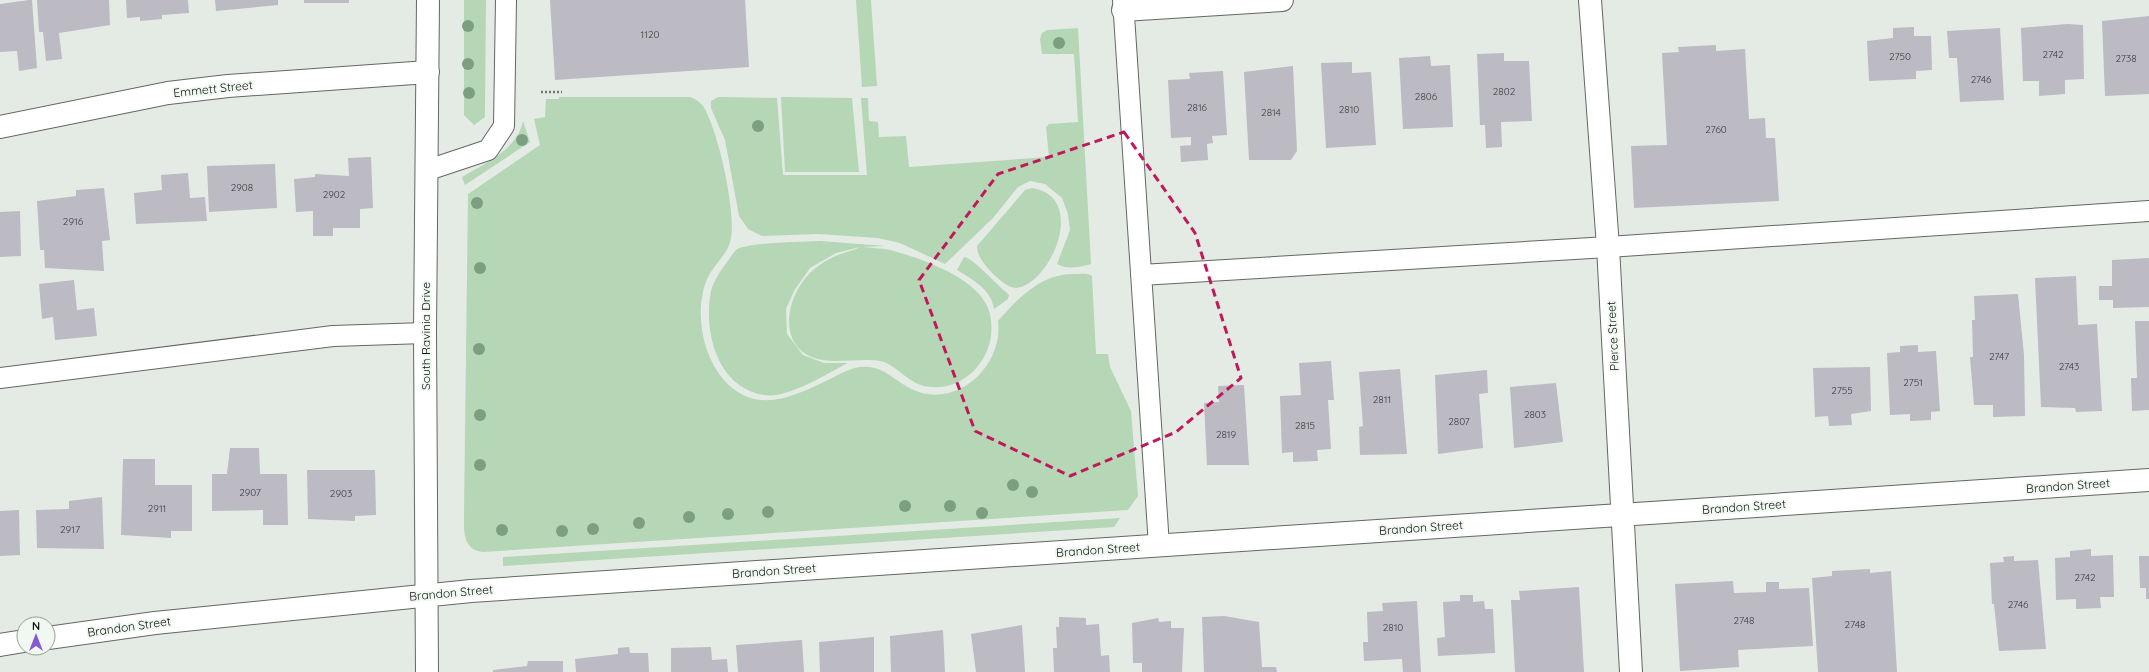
<svg xmlns="http://www.w3.org/2000/svg" width="2149" height="672" viewBox="0 0 2149 672" font-family="Quicksand,sans-serif">
<style>
.green{fill:#b5d7b5}
.building{fill:#bcbac2}
.lines{fill:none;stroke-linecap:round;stroke-linejoin:round}
.service-casing{stroke:#626862;stroke-width:22}
.minor-casing{stroke:#626862;stroke-width:24}
.tertiary-casing{stroke:#626862;stroke-width:24}
.path{stroke:#727672;stroke-width:2.5;stroke-dasharray:2 2;stroke-linecap:butt}
.service{stroke:#fff;stroke-width:20}
.minor{stroke:#fff;stroke-width:22}
.tertiary{stroke:#fff;stroke-width:22}
.tree{fill:#7ca07f}
.marked{fill:none;stroke:#c2185b;stroke-width:3;stroke-dasharray:8 5;stroke-linejoin:round}
.labels{text-anchor:middle;stroke-width:4;stroke-linejoin:round;paint-order:stroke}
.number-label{font-size:10px;fill:#3b3c3c}
.street-label{font-size:12px;fill:#101210;stroke:#f1f8f1}
</style>
<rect width="100%" height="100%" fill="#e4ebe4"/>
<!-- green -->
<path class="green" d="M464,0h22l-1,110v7l-11,8 -10,-10z
M856,0h15l6,86 -15,1z
M1078,28l13,236c-11,3 -24,6 -34,0l13,-34 -2,-16 -6,-16 -17,-14 -15,-3 -12,6 -25,31 -48,46 -45,-21 -22,-5 -59,-4 -57,2 -14,-7 -9,-13 -14,-76 -14,-32v-7l7,-4 59,1 6,77h84l-6,-77h7l1,23 9,1 1,15 27,-1 3,31 140,-10 -3,-30 3,-3 29,-2 -4,-68h-32l-2,-15 2,-6 5,-3z
M559,97h131c5,2 9,4 13,9 15,23 33,105 28,132 -2,15 -16,25 -23,39 -14,30 -7,76 15,102 33,38 72,17 109,-1 12,-6 23,-13 37,-11 14,1 25,12 37,19 45,28 98,-17 92,-65 21,-24 45,-49 79,-47 5,0 11,-1 15,2l4,78h12l2,13 21,44 7,85 -10,14 -645,42c-21,-2 -19,-22 -19,-39l4,-319 72,-49 -6,-26 11,-2 1,-18h13z
M781,97l71,1 7,74h-74z
M523,121l7,21 -65,43 -3,-8c23,-14 55,-27 61,-56z
M1032,188c57,9 18,97 -16,100 -8,0 -17,-9 -23,-14 -7,-8 -16,-17 -16,-28l48,-56z
M820,241l66,5 -23,1c8,1 18,1 27,3 30,8 86,27 98,58 15,41 -20,87 -64,78 -15,-3 -32,-24 -44,-25 -18,-3 -41,2 -57,-1 -48,-8 -39,-64 -10,-90 6,-5 15,-11 23,-14 7,-4 18,-5 24,-9l-24,6 -26,15 -16,23 -8,18 1,25 16,21 21,8h24c-22,11 -60,36 -84,32 -47,-7 -61,-64 -53,-104 2,-9 10,-21 16,-29 3,-4 6,-9 9,-12 11,-8 68,-8 84,-9z
M964,257c8,0 33,28 42,35l3,3 -1,4 -14,10c-2,-19 -22,-30 -37,-39z
M1120,518l-6,9 -611,39v-9z"/>
<!-- building -->
<path class="building" d="M29,0h3l5,68 -18,3 -2,-20 -17,1v-48z
M37,0h72l1,25 -51,8 3,26 -16,2 -3,-29h-4z
M126,0h62l1,13 -27,2v4l-22,2v-4l-13,1z
M215,0h63v5l-62,6z
M304,0h45v3h-45z
M550,0h195l4,67 -194,13z
M2149,16v78l-44,2 -3,-75z
M2067,24l16,1 1,54 -19,1v14l-26,2v-15h-16l-2,-53z
M1914,27v9h17l1,34 -16,1v8l-47,2 -2,-40 26,-3v-10z
M2000,28l4,72 -44,2 -3,-44h-8l-2,-27z
M1716,45v6l29,-2 4,70 16,-1 1,20h9l4,63 -145,7 -3,-62 36,-1 -5,-92 17,-1 -1,-5z
M1504,53v8h25l3,60 -31,1 1,25 -16,1 -1,-23h-5l-3,-71z
M1430,56l1,10 19,-1 3,62 -50,2 -4,-71z
M1352,62v11l19,-1 5,73 -50,3 -5,-85z
M1293,66l4,85 -6,9h-42l-5,-88z
M1223,71l4,64 -15,1 1,7 -6,1 1,16 -27,2 -1,-16 11,-1v-8l-20,1 -3,-58 22,-1 -1,-6z
M371,157l2,51 -13,1v19h-27v8h-20v-25l-17,1 -2,-33 21,-2v-3l34,2 -1,-18z
M275,164l2,44 -68,4 -2,-46z
M188,173l2,25 15,-1 2,24 -71,3 -2,-31 28,-3 -1,-15z
M104,188l6,52 -8,1 2,30 -59,-3 -1,-18h-4l-3,-49 39,-5v-6z
M20,211l1,45 -21,1v-45z
M2149,258v49l-36,1v-8h-14v-14h13v-26z
M2076,276l2,49 19,-1 5,87 -26,1 -1,-4 -34,-1 -6,-129z
M74,280l3,30 17,-2 3,28 -42,4 -2,-23 -11,2 -3,-35z
M2018,294l6,61 1,61 -32,1v-12h-19l-4,-48h3l-1,-37h3l-1,-24z
M2135,321h14v89l-17,1 -1,-33h6z
M1918,345v7l18,-1 4,60 -9,1v8l-21,1v-7l-20,1 -3,-62 13,-1v-6z
M1331,361l3,39h-6l3,49 -14,1 1,11 -25,1v-10l-11,1 -2,-57 21,-1 -2,-32z
M1870,367l1,44 -20,3 1,11 -23,1 -1,-10 -13,1 -2,-49z
M1400,369l7,85 -47,1 -1,-28 4,-1 -4,-54z
M1487,370l1,23 -9,1 4,54 -45,6 -3,-79z
M1556,383l7,59 -49,6 -4,-61z
M1244,385l5,80h-42l-3,-62 15,-1 -1,-16z
M230,448h29l1,26h27l1,51h-25v-15l-51,1v-37h15z
M123,459h32v26h37v46h-21v7l-50,-3z
M307,470h68l1,45 -21,1v5l-47,-2z
M102,497l2,52 -67,-1 -1,-38 33,-1v-8z
M19,510l1,45 -20,1v-45z
M2091,549v7l22,-1 1,42h-14l1,11 -25,1v-10l-20,1 -1,-42 15,-1v-6z
M2014,556v5l24,-1 8,89 -47,2 -5,-47h-2l-2,-41 14,-1 -1,-5z
M2139,556h10v43h-3v-11h-6z
M1870,569v4l21,-2 6,101h-79l-6,-94 20,-2v-5z
M1733,581l1,12 32,-1v-10h13v7l30,-1 4,58 -75,4 1,17 -59,4 -5,-87z
M1579,587l5,85h-69l-4,-72h9l-1,-9z
M1460,595h13v7l11,-1 1,8h8l2,44 -57,3 -1,-18 8,-1 -2,-35 17,-1z
M1417,601l4,71h-18l-1,-13 -38,2 -1,-19h5l-1,-30 16,-1 -1,-8z
M1224,616l35,6 3,45h14l1,5h-73l-2,-55z
M1059,617l27,1v7l13,-1 2,32 8,-1 1,17h-56l-1,-24h4l-1,-21h3z
M1158,618l1,4 12,-1v7h13l-2,44h-40v-9h-9l-1,-40z
M1022,625l3,47h-49l-5,-38z
M943,630l2,42h-54l-1,-36z
M874,637v35h-54l-1,-30z
M802,640l2,32h-66l-2,-27z
M629,647l1,6h18l1,19h-73l-1,-13 43,-5v-6z
M711,647l1,13 15,-1 1,13h-57v-24z
M528,661h35v11h-70v-2l34,-4z"/>
<g class="lines">
<!-- service casing -->
<g class="service-casing">
<path id="service" d="M1123,0l36,546
M428,170l60,-20 16,-24 2,-126
M1141,275l467,-28 541,-36
M0,378l333,-42 92,-3"/>
</g>
<!-- minor casing -->
<g class="minor-casing">
<path id="minor" d="M1590,0l18,247 23,425
M1123,10l159,-10
M0,127l168,-34 60,-7 200,-14
M48,638l107,-15 316,-32 1678,-111
M0,645l24,-4"/>
</g>
<!-- tertiary casing -->
<g class="tertiary-casing">
<path id="tertiary" d="M427,672l-2,-339 3,-333"/>
</g>
<!-- path -->
<path class="path" d="M541,92h21"/>
<!-- service -->
<use href="#service" class="service"/>
<!-- minor -->
<use href="#minor" class="minor"/>
<!-- tertiary -->
<use href="#tertiary" class="tertiary"/>
</g>
<!-- trees -->
<g class="tree">
<circle cx="468" cy="26" r="6"/>
<circle cx="1059" cy="43" r="6"/>
<circle cx="468" cy="64" r="6"/>
<circle cx="469" cy="93" r="6"/>
<circle cx="758" cy="126" r="6"/>
<circle cx="522" cy="140" r="6"/>
<circle cx="477" cy="203" r="6"/>
<circle cx="480" cy="268" r="6"/>
<circle cx="479" cy="349" r="6"/>
<circle cx="480" cy="415" r="6"/>
<circle cx="480" cy="465" r="6"/>
<circle cx="1013" cy="485" r="6"/>
<circle cx="1032" cy="492" r="6"/>
<circle cx="905" cy="506" r="6"/>
<circle cx="950" cy="506" r="6"/>
<circle cx="768" cy="512" r="6"/>
<circle cx="982" cy="513" r="6"/>
<circle cx="728" cy="514" r="6"/>
<circle cx="689" cy="517" r="6"/>
<circle cx="639" cy="523" r="6"/>
<circle cx="593" cy="529" r="6"/>
<circle cx="502" cy="530" r="6"/>
<circle cx="562" cy="531" r="6"/>
</g>
<!-- marked area -->
<path class="marked" d="M1124,132l71,101 46,145 -65,54 -106,44 -95,-45 -56,-151 79,-106z"/>
<g class="labels">
<!-- number labels -->
<g class="number-label">
<text x="650" y="38">1120</text>
<text x="2053" y="58">2742</text>
<text x="1900" y="60">2750</text>
<text x="2126" y="62">2738</text>
<text x="1981" y="83">2746</text>
<text x="1504" y="95">2802</text>
<text x="1426" y="100">2806</text>
<text x="1197" y="111">2816</text>
<text x="1349" y="113">2810</text>
<text x="1271" y="116">2814</text>
<text x="1716" y="133">2760</text>
<text x="242" y="191">2908</text>
<text x="334" y="198">2902</text>
<text x="73" y="225">2916</text>
<text x="1999" y="360">2747</text>
<text x="2069" y="370">2743</text>
<text x="1913" y="386">2751</text>
<text x="1842" y="394">2755</text>
<text x="1382" y="403">2811</text>
<text x="1535" y="418">2803</text>
<text x="1459" y="425">2807</text>
<text x="1305" y="429">2815</text>
<text x="1226" y="438">2819</text>
<text x="250" y="496">2907</text>
<text x="341" y="497">2903</text>
<text x="157" y="512">2911</text>
<text x="70" y="533">2917</text>
<text x="2085" y="581">2742</text>
<text x="2018" y="608">2746</text>
<text x="1744" y="624">2748</text>
<text x="1855" y="628">2748</text>
<text x="1393" y="631">2810</text>
</g>
<!-- street labels -->
<g class="street-label">
<text transform="translate(213 89) rotate(-6)" y="4">Emmett Street</text>
<text transform="translate(426 336) rotate(-90)" y="4">South Ravinia Drive</text>
<text transform="translate(1613 336) rotate(-93)" y="4">Pierce Street</text>
<text transform="translate(2068 486) rotate(-4)" y="4">Brandon Street</text>
<text transform="translate(1744 507) rotate(-4)" y="4">Brandon Street</text>
<text transform="translate(1421 528) rotate(-4)" y="4">Brandon Street</text>
<text transform="translate(1098 550) rotate(-4)" y="4">Brandon Street</text>
<text transform="translate(774 571) rotate(-4)" y="4">Brandon Street</text>
<text transform="translate(451 593) rotate(-5)" y="4">Brandon Street</text>
<text transform="translate(129 627) rotate(-8)" y="4">Brandon Street</text>
</g>
</g>
<!-- north arrow -->
<g transform="translate(36 636)"><circle r="19" fill="#f1f8f1" stroke="#979c97"/>
<path d="M0-3L7 15L0 10L-7 15Z" fill="#8459d3"/>
<text y="-6" font-size="11" font-weight="bold" text-anchor="middle" fill="#101210">N</text>
</g>
</svg>
